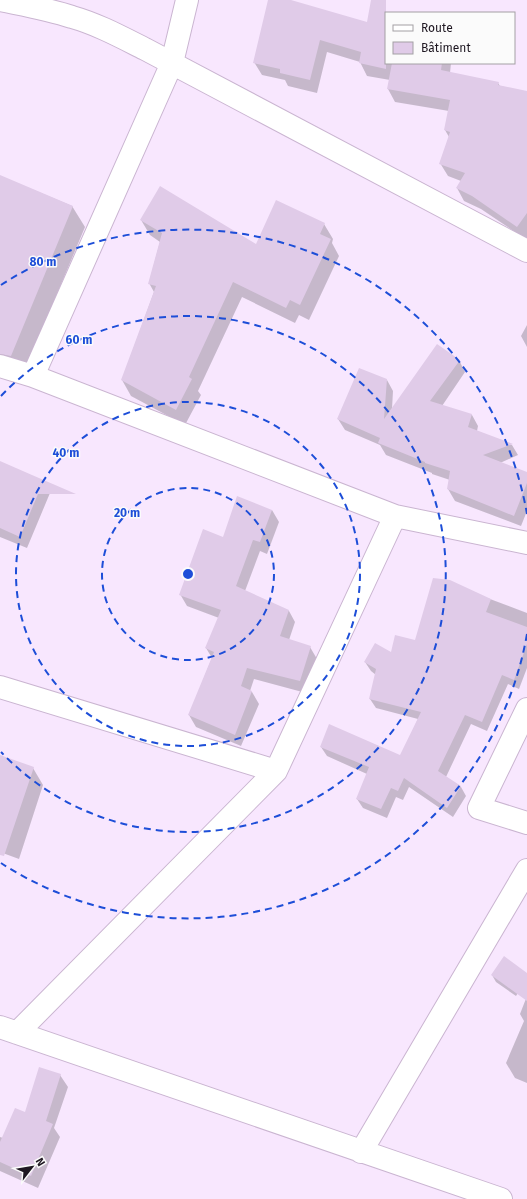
<svg xmlns="http://www.w3.org/2000/svg" width="527" height="1199" viewBox="0 0 527 1199" font-family="'Fira Sans',sans-serif">
<style>
.shadow{fill:#0003}
.building{fill:#e0cbe8}
.lines{fill:none;stroke-linecap:round;stroke-linejoin:round}
.minor-casing{stroke:#cab5d1;stroke-width:24}
.minor{stroke:#fff;stroke-width:22}
.ring{fill:none;stroke:#1d4ed8;stroke-width:2;stroke-dasharray:7 5}
.centre{fill:#1d4ed8;stroke:#fbfbfb;stroke-width:2}
.ring-label{font-size:12px;text-anchor:middle;font-weight:bold;fill:#1d4ed8;stroke:#fbfbfb;stroke-width:3;stroke-linejoin:round;paint-order:stroke}
</style>
<rect width="100%" height="100%" fill="#f8e7fe"/>
<!-- shadow -->
<path class="shadow" d="M269,0h18l81,23 18,-8v48h65l-1,10 48,10 2,3 27,6v148l-46,-31 -17,-8 -7,-13 4,-7 -13,-5 -8,-13 9,-26 -4,-7 4,-19 -54,-9 -7,-13 2,-9 -23,-4 -7,-14 -33,-10 -10,41 -29,-7 -3,-6 -23,-5 -8,-13z
M0,176l72,30 13,21 -59,141 -26,-12z
M141,220l116,25 67,-21 9,15 -1,4 7,13 -30,64 -10,-5 -4,8 -53,-26 -44,94 3,4 -16,30 -54,-29 -9,-16 32,-88 -5,-9 11,-41 -10,-7z
M527,325v22l-6,-11z
M459,360l6,12 -23,34 30,9 6,11 -1,5 35,14 6,10 -18,8 27,10v38l-6,15 -66,-25 -7,-12 2,-9 -18,-6v-1l-46,-18 -6,-10 -35,-15 -7,-11 49,-39 6,11 -1,18z
M0,469l50,24 -23,55 -27,-11z
M272,510l7,12 -12,32 -7,-3 -15,40 44,20 6,11 -6,18 21,7 7,12 -11,34 -52,-14 -4,12 2,1 7,12 -18,42 -45,-19 -7,-12 23,-57 -6,-10 13,-30 -32,-12 -7,-12 43,-56z
M482,596l45,17v55l-8,21 -11,-5 -21,47 -16,-7 -25,53 15,10 5,9 -13,21 -44,-30 -6,13 -7,-3 -9,21 -24,-10 -6,-9 10,-25 -40,-18 -6,-9 80,9 17,-37 -42,-11 -6,-9 6,-24 -5,-4 -6,-9 26,-8 24,-13z
M0,756l33,12 10,17 -24,74 -19,-7z
M492,975l35,2v2l-11,17 -20,-14z
M527,996v87l-12,-5 -9,-15 18,-42 -4,-7z
M60,1075l8,12 -14,41 6,9 -22,51 -38,-17v-34l3,1z"/>
<!-- building -->
<path class="building" d="M268,0h23l76,22 4,-22h15v69l-27,-6 2,-11 -41,-12 -10,40 -30,-7v-4l-27,-6z
M392,63h50l-1,7 58,12 -1,3 29,6v122l-10,14 -45,-31 -16,-8 9,-15 -26,-9 11,-32 -6,-2 6,-30 -63,-11z
M0,175l73,31 -62,150 -11,-2z
M160,186l96,58 20,-44 49,23 -5,11 11,5 -31,66 -10,-5 -4,8 -53,-26 -44,95 3,2 -16,31 -55,-30 35,-94 -8,-2 14,-51 -22,-13z
M437,344l23,16 -30,41 42,13 -4,13 45,17 -30,11 44,17v11l-13,33 -67,-27 3,-18 -25,-8v-1l-47,-19 2,-5 -43,-19 22,-51 28,11 -3,40z
M0,461l32,14 44,19h-38l-18,43 -20,-9z
M237,496l35,14 -12,32 -7,-2 -17,46 53,24 -9,26 31,10 -11,35 -53,-13 -6,18 11,5 -17,44 -47,-20 26,-63 -9,-4 16,-38 -42,-15 24,-66 20,8z
M433,578l17,2 41,19 -5,13 41,15v17l-13,36 -12,-5 -20,47 -17,-7 -27,56 23,15 -14,22 -43,-30 -6,13 -7,-3 -10,21 -25,-10 13,-32 -49,-20 9,-23 71,31 21,-43 -52,-13 7,-30 -12,-7 11,-19 16,9 4,-17 20,5z
M0,755l34,12 -30,89 -4,-1z
M504,956l23,17v28l-36,-26z
M39,1067l22,7 -15,47 7,3 -22,52 -31,-14v-20l15,-34 10,4z"/>
<g class="lines">
<!-- minor casing -->
<g class="minor-casing">
<path id="minor" d="M0,0c24,5 48,9 72,17 25,7 49,20 73,32l382,202
M0,366l33,10 362,140 132,27
M33,376l139,-313 15,-63
M0,687l276,84
M527,709l-48,99 48,15
M0,1027l501,172
M17,1033l259,-262 119,-255
M361,1152l166,-282"/>
</g>
<!-- minor -->
<use href="#minor" class="minor"/>
</g>
<!-- distance rings -->
<g class="ring">
<circle cx="188" cy="574" r="86"/>
<circle cx="188" cy="574" r="172"/>
<path d="M1 396A258 258 0 1 1 1 752"/>
<path d="M527 634A344 344 0 0 1 1 863M1 285A344 344 0 0 1 527 514"/>
</g>
<circle cx="188" cy="574" r="6" class="centre"/>
<g class="ring-label">
<text x="43" y="266">80 m</text>
<text x="79" y="344">60 m</text>
<text x="66" y="457">40 m</text>
<text x="127" y="517">20 m</text>
</g>
<!-- legend -->
<rect x="385" y="12" width="130" height="52" fill="#fbfbfb" stroke="#a3a0a4"/>
<rect x="393" y="25" width="20" height="6" fill="#ffffff" stroke="#a3a0a4"/>
<text x="421" y="32" font-size="12" fill="#1e1721">Route</text>
<rect x="393" y="42" width="20" height="12" fill="#e0cbe8" stroke="#a3a0a4"/>
<text x="421" y="52" font-size="12" fill="#1e1721">Bâtiment</text>
<!-- north arrow -->
<g transform="translate(32 1167) rotate(59)" stroke="#fbfbfb" stroke-width="3" paint-order="stroke">
<path d="M0-3L7 15L0 10L-7 15Z" fill="#1e1721"/>
<text y="-6" font-size="11" font-weight="bold" text-anchor="middle" fill="#1e1721">N</text>
</g>
</svg>
